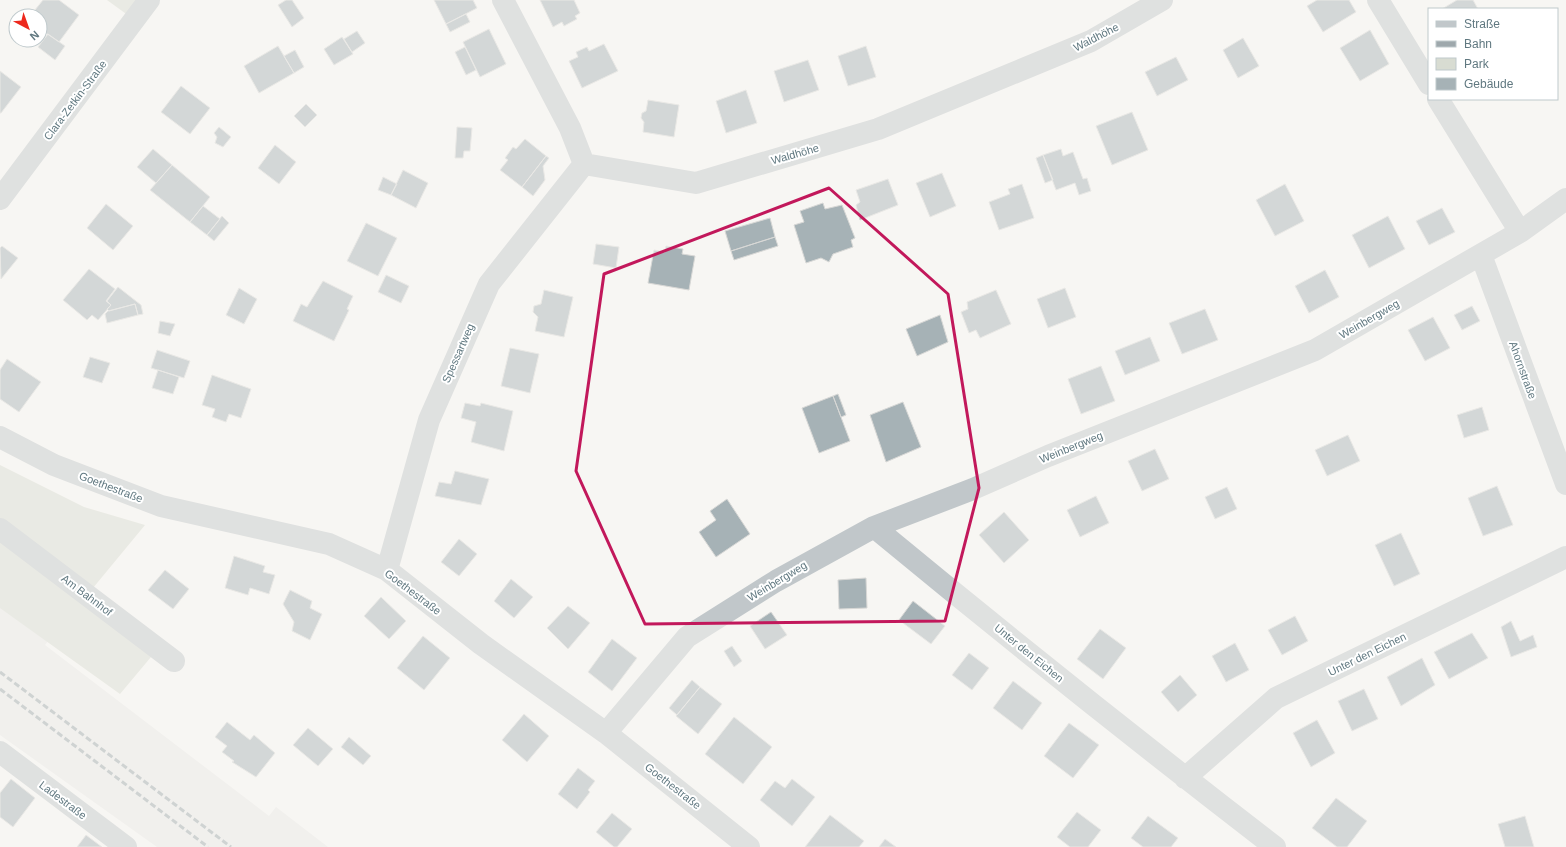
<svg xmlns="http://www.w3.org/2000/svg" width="1566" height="847" viewBox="0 0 1566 847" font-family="Helvetica,sans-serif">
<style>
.built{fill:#e8e8e7}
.green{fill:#d8dcd2}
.building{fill:#a6b2b6;stroke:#d8d8d6}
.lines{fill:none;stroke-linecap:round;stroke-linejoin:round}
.minor{stroke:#c1c7ca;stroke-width:22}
.rail{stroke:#9ea8ac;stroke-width:3;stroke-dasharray:6 3;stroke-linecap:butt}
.marked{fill:none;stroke:#c2185b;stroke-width:3;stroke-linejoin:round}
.labels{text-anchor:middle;stroke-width:4;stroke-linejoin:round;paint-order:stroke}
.street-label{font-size:11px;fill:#607880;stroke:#fff}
</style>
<rect width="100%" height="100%" fill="#f7f6f3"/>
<!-- built -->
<path class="built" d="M0,535l82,63 -37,47 224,171 7,-9 52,40h-171l-157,-112z"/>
<!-- green -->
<path class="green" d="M107,0h34l-12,16z
M0,465l84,42 61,18 -57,69 68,57 -36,43 -120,-86z"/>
<!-- building -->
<path class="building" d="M43,0h16l20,15 -20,27 -19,-13v-13h-10z
M286,0h6l12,18 -12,9 -14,-22z
M434,0h39l4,8 -31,16z
M540,0h34l6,13 -5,3 2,3 -13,7 -2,-4 -9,5z
M1317,0h32l7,12 -33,20 -16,-26z
M1457,0h16l5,9h-36z
M466,14l4,8 -20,10 -4,-8z
M489,29l17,35 -26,13 -17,-35z
M1370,30l19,34 -29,17 -20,-33z
M357,31l8,12 -13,9 -8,-13z
M48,34l17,12 -10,14 -17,-13z
M342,37l11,17 -19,11 -10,-16z
M1243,38l16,28 -21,12 -15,-28z
M604,44l14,27 -36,17 -13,-27 9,-4 -2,-5 11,-5 2,4z
M278,46l16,27 -35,20 -15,-27z
M866,46l10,31 -28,9 -10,-30z
M465,47l11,23 -10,5 -11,-23z
M295,50l9,17 -10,6 -10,-17z
M1176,57l12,23 -31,16 -12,-24z
M808,60l11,30 -35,12 -10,-31z
M0,71l21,16 -20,26h-1z
M181,86l29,22 -20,26 -29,-22z
M746,90l11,33 -31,10 -10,-32z
M648,100l31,5 -5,32 -31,-5 1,-10 -3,-4 1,-5 4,-2z
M306,104l11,11 -12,12 -11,-11z
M1132,112l16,38 -36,15 -16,-39z
M219,127l12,10 -8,10 -8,-4 2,-6 -3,-4z
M457,127l15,1 -2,23h-6l-1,7h-8z
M525,139l21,17 -24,31 -22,-17 8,-10 -3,-2 8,-11 3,2z
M275,145l21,17 -17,22 -21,-16z
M153,149l19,16 -16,18 -19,-16z
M1061,149l2,7 10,-4 10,27 4,-1 4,13 -12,4 -4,-12 -19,7 -13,-35z
M1043,155l10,25 -8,3 -9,-25z
M546,156l3,2 -6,8 2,14 -12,16 -11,-9z
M172,165l38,32 -20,25 -40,-32z
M403,170l25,13 -12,25 -25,-13z
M942,173l14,33 -26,11 -14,-34z
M383,177l14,7 -6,11 -13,-5z
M888,179l10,26 -38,15 -4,-15 4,-3 -4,-12z
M1022,184l12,34 -35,12 -10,-28 21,-8 -2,-5z
M1285,184l19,37 -29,15 -19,-36z
M823,203l2,6 17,-4 13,33 -4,2 2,7 -20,7 -4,8 -8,-4 -15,5 -12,-38 10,-3 -4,-11z
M106,204l27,22 -20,24 -26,-22z
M203,206l17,13 -13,16 -17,-13z
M1442,208l13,24 -26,13 -13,-24z
M222,216l7,7 -15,18 -7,-6z
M1388,216l17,33 -36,19 -17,-33z
M770,218l5,19 -44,14 -6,-20z
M366,223l31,15 -19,38 -31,-15z
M775,237l3,9 -44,14 -3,-9z
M596,244l23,3 -3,21 -23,-4z
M2,246l16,12 -17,21 -1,-31z
M666,246l17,3 -1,5 13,2 -6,34 -41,-7 6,-33 11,2z
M89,269l26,20 -9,12 5,4 -13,15 -6,-5 -5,5 -24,-20z
M1325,270l14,27 -30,16 -14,-27z
M386,275l23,11 -8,17 -23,-11z
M323,281l30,15 -6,13 2,1 -15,31 -41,-20 8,-17 6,3z
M118,287l23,18 2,9 -5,1 -3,-11 -26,7 -2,-2 4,-4 -4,-4z
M239,288l18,11 -13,25 -18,-9z
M1065,288l11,29 -28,11 -11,-29z
M544,290l29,7 -9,40 -29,-6 3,-14 -5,-5 1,-6 7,-2z
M996,290l15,34 -31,14 -4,-8 -7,3 -8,-21 7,-3 -1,-7z
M135,304l3,11 -31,8 -2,-9 3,-3z
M1472,306l8,15 -18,9 -8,-15z
M1205,309l13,31 -36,14 -13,-31z
M940,315l8,27 -31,14 -11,-27z
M1433,317l17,31 -25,13 -17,-31z
M160,321l15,3 -5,12 -12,-3z
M1150,337l10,24 -35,14 -10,-24z
M510,348l29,6 -9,39 -29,-7z
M157,350l33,11 -6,17 -33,-10z
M90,357l20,6 -8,20 -19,-6z
M7,359l34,23 -22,30 -19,-13v-29z
M1101,366l14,35 -34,13 -13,-35z
M158,370l21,7 -6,17 -21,-6z
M212,375l39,14 -10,29 -12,-4 -3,8 -14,-5 3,-8 -13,-4z
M838,394l8,21 -5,2 -8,-21z
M833,396l17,45 -31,12 -17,-45z
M903,402l18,45 -35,15 -16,-47z
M465,403l15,3 1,-3 32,8 -9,40 -33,-9 5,-20 -15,-4z
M1482,407l7,23 -25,8 -7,-23z
M1348,435l12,26 -33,15 -12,-26z
M1155,449l14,30 -27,12 -14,-30z
M455,471l34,8 -8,26 -46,-9 4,-14 12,2z
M1497,486l16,39 -30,11 -15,-38z
M1227,487l10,22 -22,10 -10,-22z
M1096,496l13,27 -29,14 -13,-27z
M727,499l23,35 -34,23 -17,-25 17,-12 -6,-9z
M1004,512l25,28 -25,23 -25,-28z
M1401,533l19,41 -26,12 -19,-41z
M459,539l18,15 -18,22 -18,-14z
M234,556l31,10 -2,6 12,3 -6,19 -19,-6 -2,7 -23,-7z
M165,570l24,19 -16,20 -25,-19z
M866,578l1,30 -28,1 -1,-29z
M511,579l22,18 -19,21 -20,-17z
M290,590l22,11 -2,7 12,6 -12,26 -18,-9 2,-9 -11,-18z
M381,597l25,24 -17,18 -25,-23z
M913,601l32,25 -14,18 -32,-24z
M568,606l22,17 -22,26 -21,-21z
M771,612l16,23 -22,14 -15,-23z
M1295,616l13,25 -26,14 -14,-25z
M1511,621l9,20 13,-6 4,12 -26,10 -10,-30z
M1100,629l26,19 -23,31 -26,-20z
M1472,633l16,25 -39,21 -15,-27z
M423,636l27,22 -26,32 -27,-22z
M612,639l25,19 -25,33 -24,-19z
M1235,643l14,27 -23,12 -14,-26z
M732,646l10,15 -8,6 -10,-16z
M969,653l20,15 -17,22 -20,-15z
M1422,658l13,27 -34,21 -14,-29z
M1180,675l17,20 -19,17 -17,-20z
M692,680l8,7 -23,28 -8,-7z
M1013,681l29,22 -20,27 -29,-22z
M700,687l22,17 -24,30 -22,-18z
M1364,689l14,30 -26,12 -14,-30z
M524,714l25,22 -22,26 -25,-22z
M734,717l38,30 -29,37 -38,-30z
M1317,720l18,33 -24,14 -18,-34z
M227,722l23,18 4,-5 21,18 -19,24 -24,-15 2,-1 -12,-9 5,-6 -12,-9z
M1069,723l30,22 -26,33 -29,-22z
M308,728l25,21 -15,17 -25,-21z
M349,737l22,19 -8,9 -22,-18z
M578,768l17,13 -7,9 2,2 -13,17 -19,-15z
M11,779l24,19 -22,29 -13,-10v-24z
M792,779l23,18 -23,29 -32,-26 15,-19 10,7z
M1336,798l31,23 -20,26h-10l-25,-19z
M1077,812l24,18 -13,17h-18l-13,-10z
M612,813l20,16 -15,18h-3l-18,-15z
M830,815l34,26 -5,6h-54z
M1148,816l30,22 -7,9h-28l-12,-9z
M1525,816l9,31h-29l-7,-23z
M86,835l16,12h-25z
M885,839l11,8h-17z"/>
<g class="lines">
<!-- minor -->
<path class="minor" d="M503,0l67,128 14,36
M1378,0l51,84
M1438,99l82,133
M584,164l112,19 182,-54 213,-88 71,-41
M0,199l149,-199
M1481,255l85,229
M0,437l54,28 107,41 168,38 58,26 94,74 125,89 143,114
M874,527c132,109 266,216 401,320
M0,529l174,132
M387,570l42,-150 60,-136 95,-120
M606,733l81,-96 89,-56 98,-54 99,-38 75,-33 267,-106 205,-118 46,-33
M0,752l126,95
M1185,778l91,-80 290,-141"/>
<!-- rail -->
<path class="rail" d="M0,672l231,175
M0,689l208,158"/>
</g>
<!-- marked area -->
<path d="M0 0H1566V847H0ZM829,188l119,106 31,194 -34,133 -300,3 -69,-153 28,-197z" fill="#f7f6f3" fill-opacity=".55" fill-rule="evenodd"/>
<path class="marked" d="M829,188l119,106 31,194 -34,133 -300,3 -69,-153 28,-197z"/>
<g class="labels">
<!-- street labels -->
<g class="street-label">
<text transform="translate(1096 37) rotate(-27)" y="4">Waldhöhe</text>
<text transform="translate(75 100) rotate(-53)" y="4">Clara-Zetkin-Straße</text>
<text transform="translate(795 154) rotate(-16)" y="4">Waldhöhe</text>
<text transform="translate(1369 319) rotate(-30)" y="4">Weinbergweg</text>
<text transform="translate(458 353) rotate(-66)" y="4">Spessartweg</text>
<text transform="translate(1523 370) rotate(70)" y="4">Ahornstraße</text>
<text transform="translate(1071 447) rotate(-22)" y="4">Weinbergweg</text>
<text transform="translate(111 487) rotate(21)" y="4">Goethestraße</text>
<text transform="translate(777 581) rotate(-31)" y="4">Weinbergweg</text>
<text transform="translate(413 592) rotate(37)" y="4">Goethestraße</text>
<text transform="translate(87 595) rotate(37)" y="4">Am Bahnhof</text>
<text transform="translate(1029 653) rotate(39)" y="4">Unter den Eichen</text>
<text transform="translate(1367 654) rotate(-26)" y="4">Unter den Eichen</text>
<text transform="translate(673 786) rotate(38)" y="4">Goethestraße</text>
<text transform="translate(63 800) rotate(37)" y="4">Ladestraße</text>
</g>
</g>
<!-- legend -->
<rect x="1428" y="8" width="130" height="92" fill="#ffffff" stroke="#bfc9cc"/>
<rect x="1436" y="21" width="20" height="6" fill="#c1c7ca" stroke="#bfc9cc"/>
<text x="1464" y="28" font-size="12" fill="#607880">Straße</text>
<rect x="1436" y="41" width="20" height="6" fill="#9ea8ac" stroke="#bfc9cc"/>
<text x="1464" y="48" font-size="12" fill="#607880">Bahn</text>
<rect x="1436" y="58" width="20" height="12" fill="#d8dcd2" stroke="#bfc9cc"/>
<text x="1464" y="68" font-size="12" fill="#607880">Park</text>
<rect x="1436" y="78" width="20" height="12" fill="#a6b2b6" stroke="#bfc9cc"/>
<text x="1464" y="88" font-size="12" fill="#607880">Gebäude</text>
<!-- north arrow -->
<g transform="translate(28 28) rotate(139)"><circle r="19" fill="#ffffff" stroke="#bfc9cc"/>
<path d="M0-3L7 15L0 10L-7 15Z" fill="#ed281d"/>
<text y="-6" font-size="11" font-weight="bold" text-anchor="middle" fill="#607880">N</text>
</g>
</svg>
